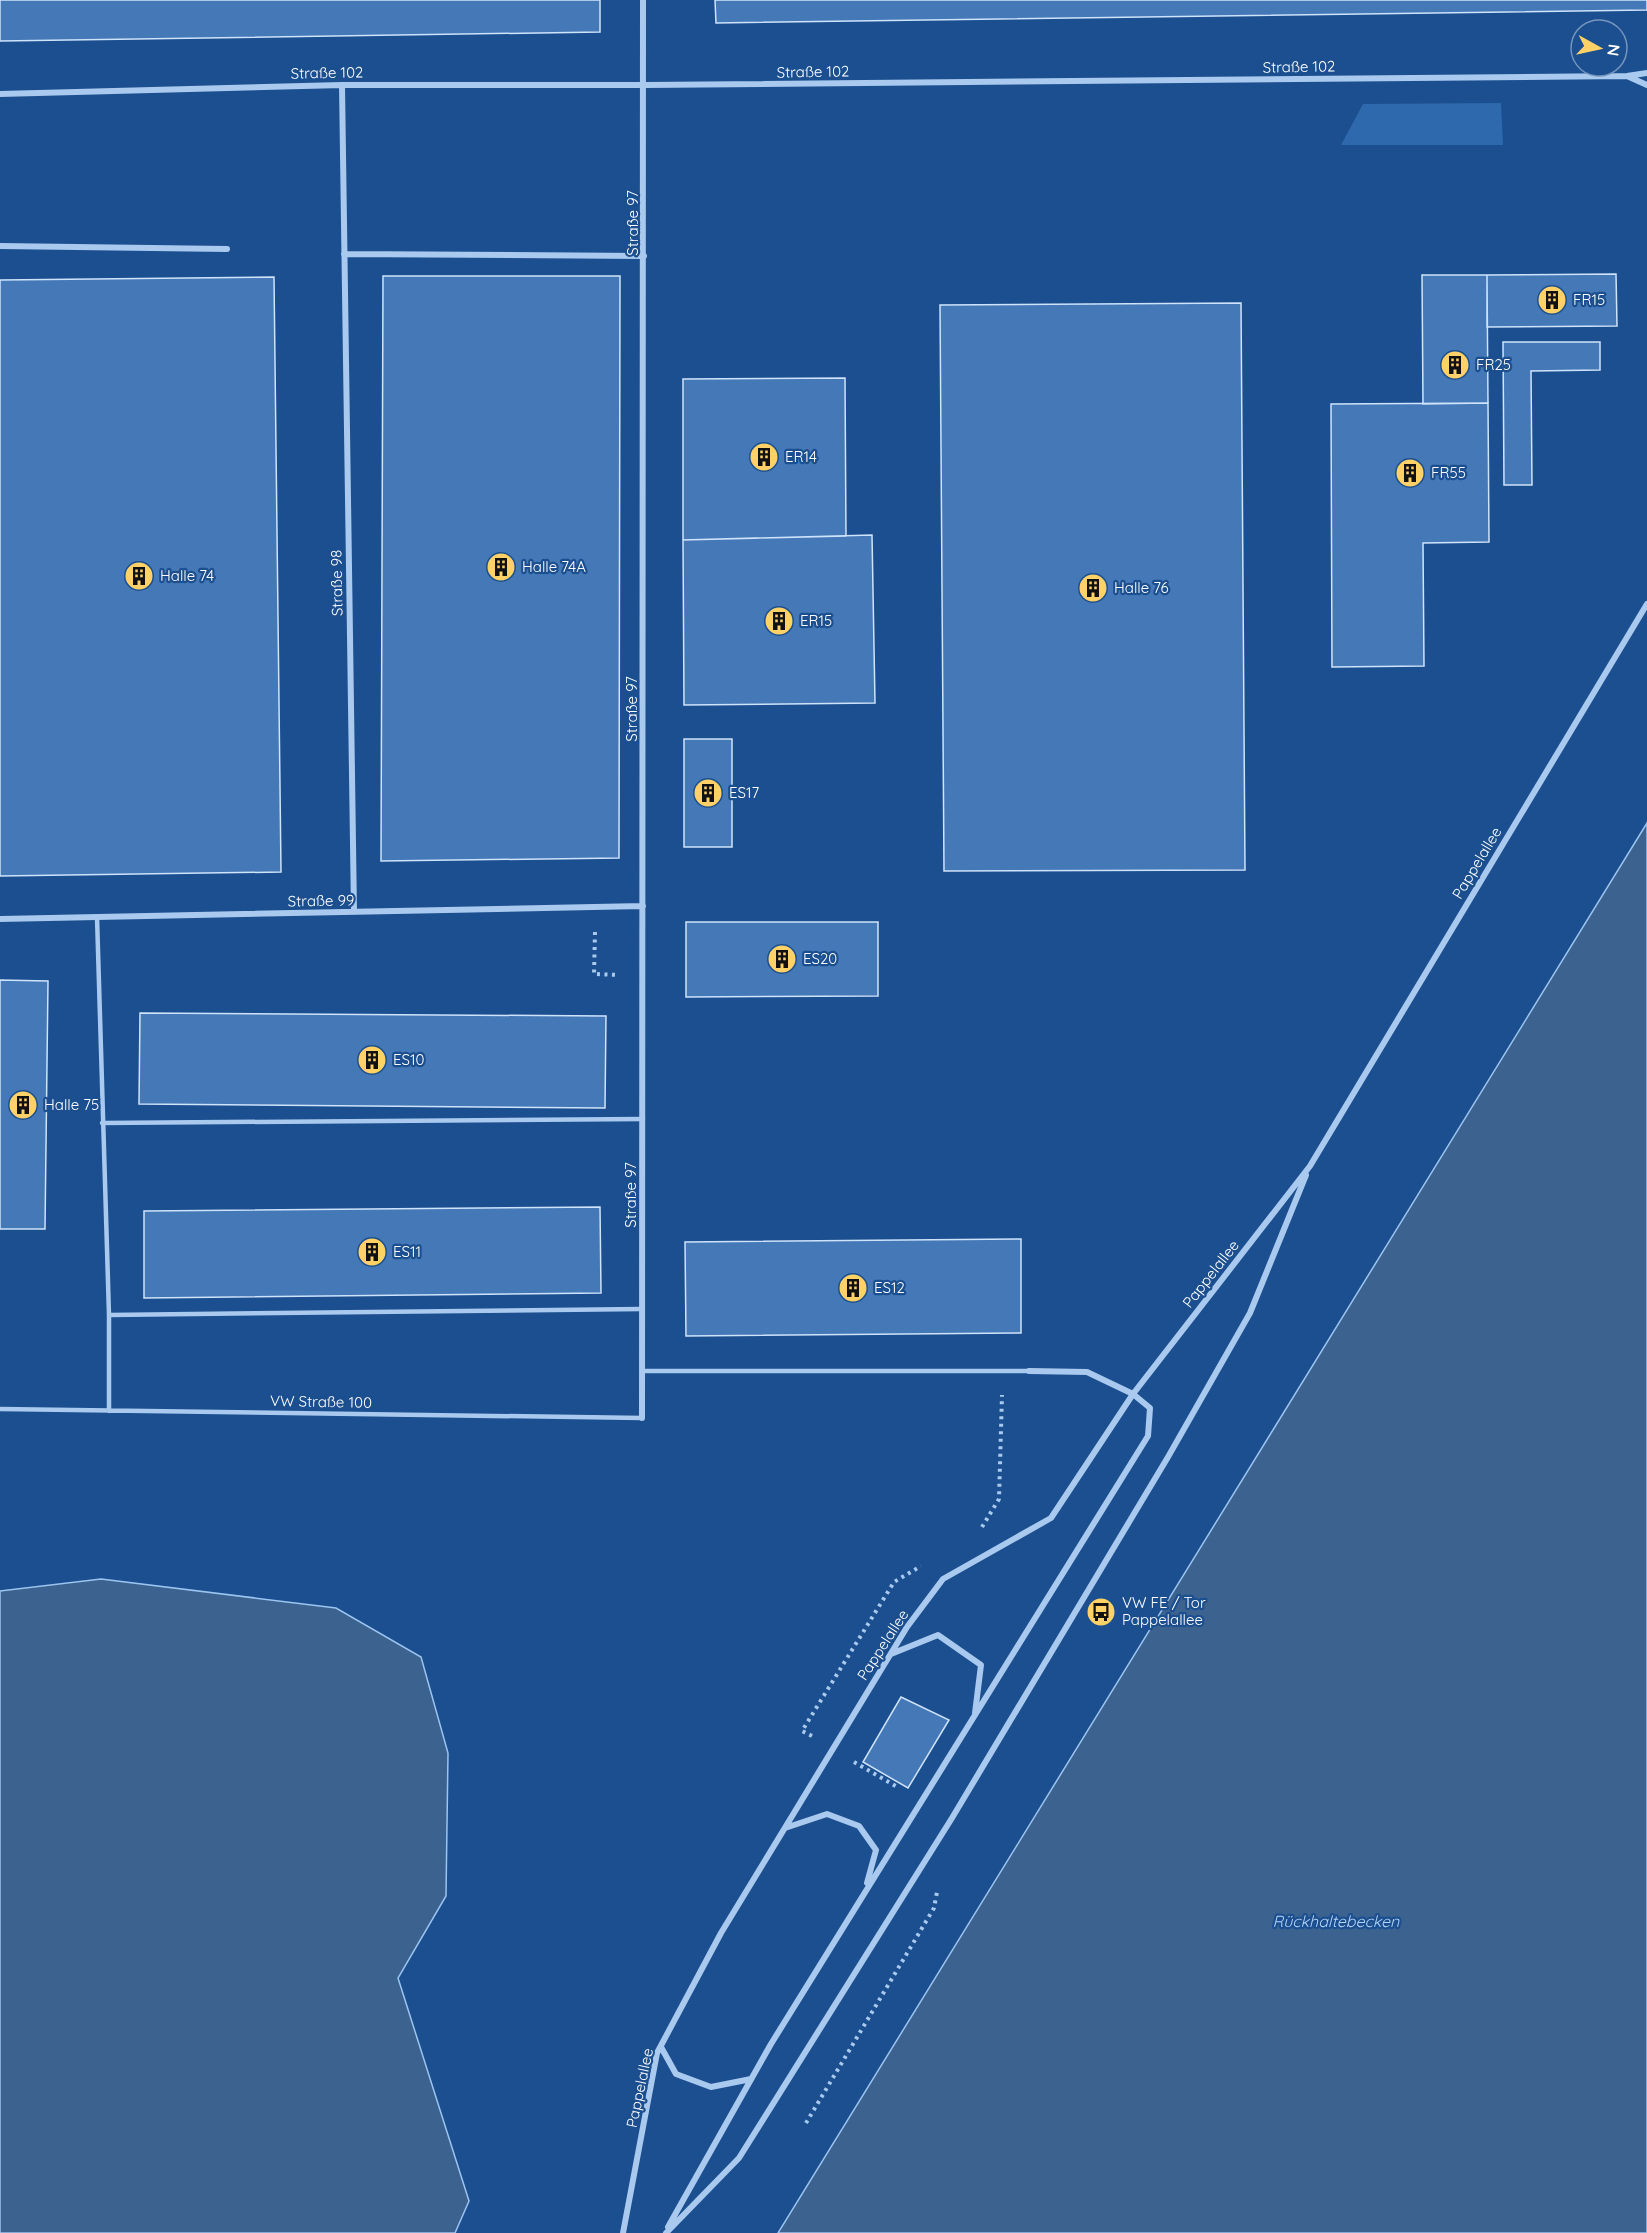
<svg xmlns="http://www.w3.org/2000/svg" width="1647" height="2233" viewBox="0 0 1647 2233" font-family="Quicksand,sans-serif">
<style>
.green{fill:#2e69ad}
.water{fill:#3c6290;stroke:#9cc4f0;stroke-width:1.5}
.building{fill:#4478b7;stroke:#cfe3fa;stroke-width:1.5}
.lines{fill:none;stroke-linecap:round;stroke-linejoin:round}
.path{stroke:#a9c9ee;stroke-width:4;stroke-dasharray:3 4.5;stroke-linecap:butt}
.service{stroke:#a9c9ee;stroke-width:4.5}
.minor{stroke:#a9c9ee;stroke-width:6}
.labels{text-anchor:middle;stroke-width:4.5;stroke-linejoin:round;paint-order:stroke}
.street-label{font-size:15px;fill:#fff;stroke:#1b4f8f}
.poi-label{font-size:15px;fill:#fff;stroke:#1b4f8f;text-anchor:start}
.water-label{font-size:16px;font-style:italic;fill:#b5d3f5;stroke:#1b4f8f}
</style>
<rect width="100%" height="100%" fill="#1b4f8f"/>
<!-- green -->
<path class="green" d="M1501,103l2,42h-162l22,-41z"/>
<!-- water -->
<path class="water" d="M1647,823v1410h-869z
M101,1579l235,29 85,49 27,96 -2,143 -48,82 71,223 -14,32h-455v-642z"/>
<!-- building -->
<path class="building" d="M0,0h600v32l-600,9z
M715,0h932v10l-931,13z
M1616,274l1,52 -130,1v-52z
M1422,275h65l1,128 -65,1z
M383,276h237l-1,582 -238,3z
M274,277l7,595 -281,4v-596z
M1241,303l4,567 -301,1 -4,-566z
M1503,342h97v28l-69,1 1,114h-28z
M845,378l1,158 -163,4v-161z
M1488,403l1,139 -66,1 1,123 -92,1 -1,-263z
M872,535l3,168 -191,2 -1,-165z
M684,739h48v108h-48z
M686,922h192v74l-192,1z
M0,980l48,1 -3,248h-45z
M140,1013l466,3 -1,92 -466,-4z
M600,1207l1,86 -457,5v-87z
M1021,1239v94l-335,3 -1,-94z
M901,1697l48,23 -41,68 -45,-26z"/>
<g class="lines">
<!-- path -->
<path class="path" d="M595,932l-1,42 25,1
M982,1527l17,-28 3,-104
M812,1736l-10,-5 92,-149 27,-16
M854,1762l45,26
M806,2123l128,-215 3,-16"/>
<!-- service -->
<path class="service" d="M97,917l12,398 533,-6
M102,1123l541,-4
M109,1315v96
M643,1371h386
M0,1409l642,9"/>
<!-- minor -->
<path class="minor" d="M1627,76l20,9
M342,85l12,827
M0,94l342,-9h303l982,-9 20,-3
M0,246l227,3
M344,254l300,2
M0,919l643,-13
M642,1418l1,-1418
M891,1654l47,-19 43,30 -6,48
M785,1828l42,-14 32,12 17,24 -9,33
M661,2047l15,27 35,13 40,-8
M668,2227l103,-183 377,-608 2,-28 -17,-14 -46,-22 -58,-1
M623,2233l34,-180 64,-120 186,-306 36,-48 108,-61 82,-124 177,-228 337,-562
M666,2233l73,-75 213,-340 216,-361 82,-144 56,-138"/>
</g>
<!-- icons -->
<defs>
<g id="building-disc" transform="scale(1.5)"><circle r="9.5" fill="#ffd166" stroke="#1b4f8f"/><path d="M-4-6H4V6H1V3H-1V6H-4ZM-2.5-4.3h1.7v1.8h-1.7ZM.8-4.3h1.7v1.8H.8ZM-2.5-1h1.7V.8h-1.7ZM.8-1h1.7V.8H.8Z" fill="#111"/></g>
<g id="bus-disc" transform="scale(1.5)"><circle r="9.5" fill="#ffd166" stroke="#1b4f8f"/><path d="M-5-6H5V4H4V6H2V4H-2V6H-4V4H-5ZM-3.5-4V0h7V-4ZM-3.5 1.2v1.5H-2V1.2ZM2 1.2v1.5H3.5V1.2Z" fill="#111"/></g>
</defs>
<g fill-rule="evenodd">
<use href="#building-disc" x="1552" y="300"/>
<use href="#building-disc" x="1455" y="365"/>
<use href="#building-disc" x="764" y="457"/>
<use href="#building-disc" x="1410" y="473"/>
<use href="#building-disc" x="501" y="567"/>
<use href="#building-disc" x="139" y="576"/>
<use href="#building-disc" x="1093" y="588"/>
<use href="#building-disc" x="779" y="621"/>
<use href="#building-disc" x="708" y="793"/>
<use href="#building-disc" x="782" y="959"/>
<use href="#building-disc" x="372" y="1060"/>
<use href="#building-disc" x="23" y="1105"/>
<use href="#building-disc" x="372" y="1252"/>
<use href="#building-disc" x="853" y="1288"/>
<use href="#bus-disc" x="1101" y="1612"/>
</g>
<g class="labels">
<!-- street labels -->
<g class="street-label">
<text transform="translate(1299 67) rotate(-1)" y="5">Straße 102</text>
<text transform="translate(813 72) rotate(-1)" y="5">Straße 102</text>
<text transform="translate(327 73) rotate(-1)" y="5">Straße 102</text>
<text transform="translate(633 223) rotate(-90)" y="5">Straße 97</text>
<text transform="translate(337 583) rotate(-91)" y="5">Straße 98</text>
<text transform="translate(632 709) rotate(-90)" y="5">Straße 97</text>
<text transform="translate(1477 863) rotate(-59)" y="5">Pappelallee</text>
<text transform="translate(321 901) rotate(-1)" y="5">Straße 99</text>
<text transform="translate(631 1195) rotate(-90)" y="5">Straße 97</text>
<text transform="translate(1211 1274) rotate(-52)" y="5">Pappelallee</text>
<text transform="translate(321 1402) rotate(1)" y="5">VW Straße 100</text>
<text transform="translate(883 1645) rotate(-57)" y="5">Pappelallee</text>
<text transform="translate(640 2088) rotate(-78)" y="5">Pappelallee</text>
</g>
<!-- poi labels -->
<g class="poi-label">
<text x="1573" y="305">FR15</text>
<text x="1476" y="370">FR25</text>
<text x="785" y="462">ER14</text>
<text x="1431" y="478">FR55</text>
<text x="522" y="572">Halle 74A</text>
<text x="160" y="581">Halle 74</text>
<text x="1114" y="593">Halle 76</text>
<text x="800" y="626">ER15</text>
<text x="729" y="798">ES17</text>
<text x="803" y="964">ES20</text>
<text x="393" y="1065">ES10</text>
<text x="44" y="1110">Halle 75</text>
<text x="393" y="1257">ES11</text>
<text x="874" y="1293">ES12</text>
<text x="1122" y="1608">VW FE / Tor<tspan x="1122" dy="17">Pappelallee</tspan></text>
</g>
<!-- water labels -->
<g class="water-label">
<text x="1336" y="1927">Rückhaltebecken</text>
</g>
</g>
<!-- north arrow -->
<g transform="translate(1599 48) rotate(98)"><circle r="28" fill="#1b4f8f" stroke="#7695bc" stroke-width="1.5"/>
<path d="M0-4.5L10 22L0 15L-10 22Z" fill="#ffd166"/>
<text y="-9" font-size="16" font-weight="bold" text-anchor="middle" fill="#ffffff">N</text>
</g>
</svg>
